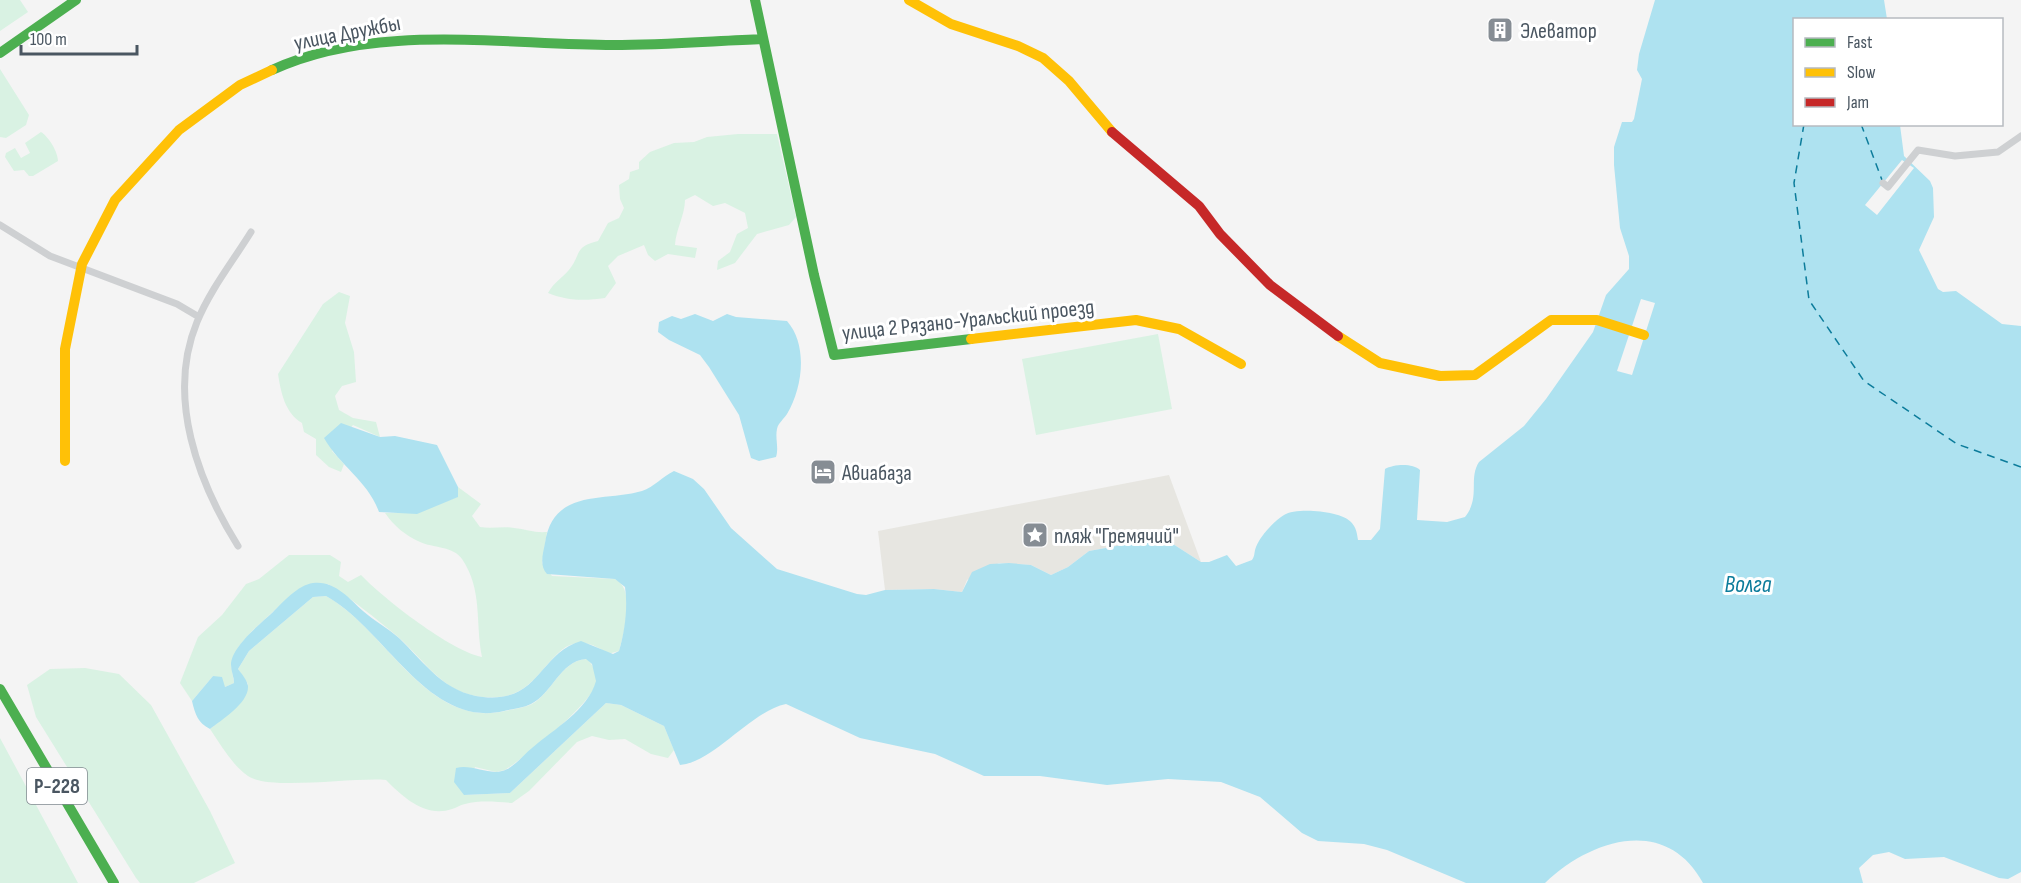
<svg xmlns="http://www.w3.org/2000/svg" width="2021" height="883" viewBox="0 0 2021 883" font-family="'Sofia Sans Condensed',sans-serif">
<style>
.green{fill:#d9f2e3}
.sand{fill:#e7e6e1}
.water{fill:#aee2f0}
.pier{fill:#f4f4f4}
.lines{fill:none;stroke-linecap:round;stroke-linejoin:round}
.ferry{stroke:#0c7c9b;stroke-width:1.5;stroke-dasharray:8 6;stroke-linecap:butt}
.street{stroke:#ced0d2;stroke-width:7}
.fast{stroke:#4caf50;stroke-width:10}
.slow{stroke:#ffc107;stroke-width:10}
.jam{stroke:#c62828;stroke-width:10}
.labels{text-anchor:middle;stroke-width:6;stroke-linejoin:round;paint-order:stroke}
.shield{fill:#fff;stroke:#808990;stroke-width:1.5}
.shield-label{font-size:21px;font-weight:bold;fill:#4a5661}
.poi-label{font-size:22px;fill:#4a5661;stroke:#fff;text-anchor:start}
.street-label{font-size:22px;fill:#4a5661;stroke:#fff}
.water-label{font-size:24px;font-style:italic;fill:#0c7c9b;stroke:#fff}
</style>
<rect width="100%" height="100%" fill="#f4f4f4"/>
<!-- green -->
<path class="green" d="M0,0h20l8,12 -28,19z
M0,69l29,46 -3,10 -20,13 -6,-1z
M41,132c8,5 17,20 17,29l-25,15h-4l-5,-6 -10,1 -9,-14 1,-4 9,-5 6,10 9,-5 -5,-10z
M738,134h39l19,83 -7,8 -32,9 -22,29 -18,7 1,-9 12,-9 7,-18 11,-6 -3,-15 -20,-10 -12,3 -18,-11 -10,5c0,15 -9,29 -10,45l22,3 -2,10 -27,-4 -13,7 -7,-6 -4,-10 -26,11 -10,10 8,17 -11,15c-21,3 -37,3 -57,-5 7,-12 12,-13 20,-22 14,-16 5,-24 30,-30l10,-18 11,-5 5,-10 -4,-9 -1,-14 10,-6 1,-7 9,-3v-7l11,-10 24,-9 20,-1 13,-5z
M339,292l11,4 -5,27 9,29 2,30 -14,4 -7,10 4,14 14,8 23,4 4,15 -27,-12 -21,26 12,13 -3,8 -12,-5 -13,-12v-16l-12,-7 -2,-9c-17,-10 -21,-30 -24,-49l45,-70z
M1158,334l14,75 -136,26 -14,-76z
M458,487l23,17 -9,12 8,11c12,2 23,-1 34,1 12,1 20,5 33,4l-5,31 10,13 63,3c21,10 9,54 4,72l-11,3c-55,-40 -58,40 -109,43 -53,4 -68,-31 -102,-61 -22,-18 -45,-37 -69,-52l-38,12 -38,35 -13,15 -8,19 3,18 -9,4 -12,-11 -21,25 -12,-18 18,-46 24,-22 24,-31 13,-5 30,-24h41l11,7 -2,14 9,6 13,-7c23,24 90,76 121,82 -7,-35 1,-67 -20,-98 -9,-13 -29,-11 -42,-17 -14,-6 -26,-16 -35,-29h32l40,-16z
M326,596c60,33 101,133 179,115 8,-2 19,-3 27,-7 20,-11 29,-44 55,-45 6,6 11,15 9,25 -6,21 -71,73 -91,86l-9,2 -21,-5 -11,28 46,-2 96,-90 15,2 43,21 10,24 -6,8 -17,-4 -26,-15 -16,1 -17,-4 -15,6 -48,49 -17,12c-16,-1 -31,-3 -47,1 -5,1 -9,4 -13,5 -27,9 -49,-12 -66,-29 -31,-3 -117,11 -138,-4 -16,-11 -27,-31 -38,-47l23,-19 15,-26 -10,-15 11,-18 64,-54z
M85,668l34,6 32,31 59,106 25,52 -41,20h-54l-4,-5 -100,-161 -9,-32 23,-16z
M0,738l78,145h-78z"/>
<!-- sand -->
<path class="sand" d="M1169,475l32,87 -28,-18 -18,-5 -66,12 -21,16 -17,8 -20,-10 -32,-2 -32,17 -5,12 -28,-3 -49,1 -7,-59z"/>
<!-- water -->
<path class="water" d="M1655,0h229l3,19 -93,1v104l106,1 4,31 26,25 3,7 1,29 -15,33 19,39 5,3 13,-1 46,33 19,2v546l-13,7 -9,-1 -55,-21 -39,2 -16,-7 -16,3 -14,13 4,15h-160c-37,-68 -112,-44 -158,0h-79l-79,-33 -23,-6 -46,-3 -16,-8 -42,-36 -39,-15 -53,-3 -61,6 -67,-9h-56l-49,-22 -75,-16 -74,-34c-35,7 -72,58 -106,61l-16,-39 -43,-21 -15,-2 -96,90 -46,2 -10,-13 2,-14c16,-4 32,7 46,3 12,-3 21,-16 30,-23 22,-19 56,-38 64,-67l-4,-17 -6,-5c-26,2 -34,35 -55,45 -8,4 -19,5 -27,7 -76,18 -119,-83 -178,-115l-13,1 -64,54 -11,18c4,5 9,11 10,17 1,17 -27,34 -38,43 -12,-6 -15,-15 -18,-28l21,-25 9,1 3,10 9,-4c0,-6 -3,-12 -3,-18 0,-18 29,-41 42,-53 10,-10 25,-27 40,-29 21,-3 36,15 50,28 11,10 25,17 36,27 26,25 45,55 84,59 57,6 55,-43 98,-56l32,13 6,-3c6,-20 9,-44 6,-64l-10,-8 -68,-5c-8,-9 -4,-20 -2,-31 8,-55 59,-41 97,-52 12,-4 21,-15 32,-20l19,8 11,10 27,39 46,41 80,25 9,1 19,-5 49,-1 28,3 10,-20 18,-8 19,-1 22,2 20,10 17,-8 21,-16 66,-12 18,5 28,18h8l18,-7 9,11 16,-6c3,-4 2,-8 4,-13 4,-11 18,-26 28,-32 13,-8 57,-4 67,7 5,5 6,11 7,18h13l9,-11 5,-60c9,-5 28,-6 35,1l-3,50 30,2 18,-5c16,-20 3,-38 14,-55l45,-36 22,-27 47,-67 13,-37 23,-26v-13l-9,-28 -6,-63v-18l8,-25h10l2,-3 8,-40 -5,-9 2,-16z
M695,314l18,7 14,-7 9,3 51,4c21,24 16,66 0,93 -3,5 -9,9 -10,15 -2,9 2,19 -1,28l-17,4 -8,-3 -12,-43 -30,-48 -9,-12 -31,-15 -11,-8 1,-10 13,-6 9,3z
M341,423l39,14 15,-1 42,9 21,42v10l-41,17 -38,-2c-11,-31 -39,-46 -55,-74z"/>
<!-- pier -->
<path class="pier" d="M1902,160l12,8 -37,47 -12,-10z
M1641,299l14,4 -23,72 -15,-4z"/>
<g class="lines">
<!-- ferry -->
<path class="ferry" d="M1804,124l-10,59 15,117 55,81 93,63 64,23
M1861,124l21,56"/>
<!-- street -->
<path class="street" d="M1883,183l5,4 30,-37 37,6 43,-4 23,-16
M0,225l50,31 127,48 22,13
M238,546c-40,-64 -72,-149 -41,-224 13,-32 36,-61 54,-90"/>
<!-- fast -->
<path class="fast" d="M755,0l59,275 20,80 137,-16
M0,53l76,-53
M272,70c103,-48 231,-25 341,-25 50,0 100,-4 150,-6
M0,689l114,194"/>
<!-- slow -->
<path class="slow" d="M909,0l42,24 67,22 25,12 26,23 43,51
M1338,336l42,27 60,13 35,-1 76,-55h46l47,15
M971,339l165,-19 43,9 62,35
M65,461v-112l17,-85 33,-64 64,-70 61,-45 32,-15"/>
<!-- jam -->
<path class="jam" d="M1112,132l87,74 21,28 50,51 68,51"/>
</g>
<!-- icons -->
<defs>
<g id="building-square" transform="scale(1.35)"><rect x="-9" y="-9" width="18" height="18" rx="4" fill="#868d94" stroke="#fff"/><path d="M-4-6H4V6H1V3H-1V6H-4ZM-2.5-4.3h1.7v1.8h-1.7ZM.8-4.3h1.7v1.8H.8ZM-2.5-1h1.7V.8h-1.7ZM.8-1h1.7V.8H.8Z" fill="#fff"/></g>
<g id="hotel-square" transform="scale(1.35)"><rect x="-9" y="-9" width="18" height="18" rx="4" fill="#868d94" stroke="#fff"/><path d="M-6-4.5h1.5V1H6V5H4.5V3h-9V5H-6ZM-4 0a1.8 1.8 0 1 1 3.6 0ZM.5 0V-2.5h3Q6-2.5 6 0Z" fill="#fff"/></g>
<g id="sight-square" transform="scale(1.35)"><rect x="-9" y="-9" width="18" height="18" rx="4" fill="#868d94" stroke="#fff"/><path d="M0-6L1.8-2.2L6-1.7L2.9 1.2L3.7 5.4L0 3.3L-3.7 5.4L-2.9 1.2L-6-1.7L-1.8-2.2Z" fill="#fff"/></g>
</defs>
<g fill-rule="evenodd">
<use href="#building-square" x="1500" y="30"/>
<use href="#hotel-square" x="823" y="472"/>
<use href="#sight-square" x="1035" y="535"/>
</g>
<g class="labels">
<!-- shield labels -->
<rect class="shield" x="27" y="768" width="60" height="36" rx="4.5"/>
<g class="shield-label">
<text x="57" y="793">Р-228</text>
</g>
<!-- poi labels -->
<g class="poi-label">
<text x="1520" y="38">Элеватор</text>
<text x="842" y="480">Авиабаза</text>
<text x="1054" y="543">пляж "Гремячий"</text>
</g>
<!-- street labels -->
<g class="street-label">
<text transform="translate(347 32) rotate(-11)" y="8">улица Дружбы</text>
<text transform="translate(968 319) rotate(-6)" y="8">улица 2 Рязано-Уральский проезд</text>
</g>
<!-- water labels -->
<g class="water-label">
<text x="1748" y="592">Волга</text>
</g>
</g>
<!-- legend -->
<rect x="1793" y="18" width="210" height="108" fill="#ffffff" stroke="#b7bbc0" stroke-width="1.5"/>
<rect x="1805" y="38" width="30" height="9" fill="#4caf50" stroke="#b7bbc0" stroke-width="1.5"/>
<text x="1847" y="48" font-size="18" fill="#4a5661">Fast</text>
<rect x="1805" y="68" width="30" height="9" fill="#ffc107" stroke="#b7bbc0" stroke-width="1.5"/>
<text x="1847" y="78" font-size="18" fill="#4a5661">Slow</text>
<rect x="1805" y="98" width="30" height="9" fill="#c62828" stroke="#b7bbc0" stroke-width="1.5"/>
<text x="1847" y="108" font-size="18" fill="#4a5661">Jam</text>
<!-- scale -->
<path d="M21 45v9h116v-9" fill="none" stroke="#4a5661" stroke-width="3"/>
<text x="30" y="45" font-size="18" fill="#4a5661" stroke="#ffffff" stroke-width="4.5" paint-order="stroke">100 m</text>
</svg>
